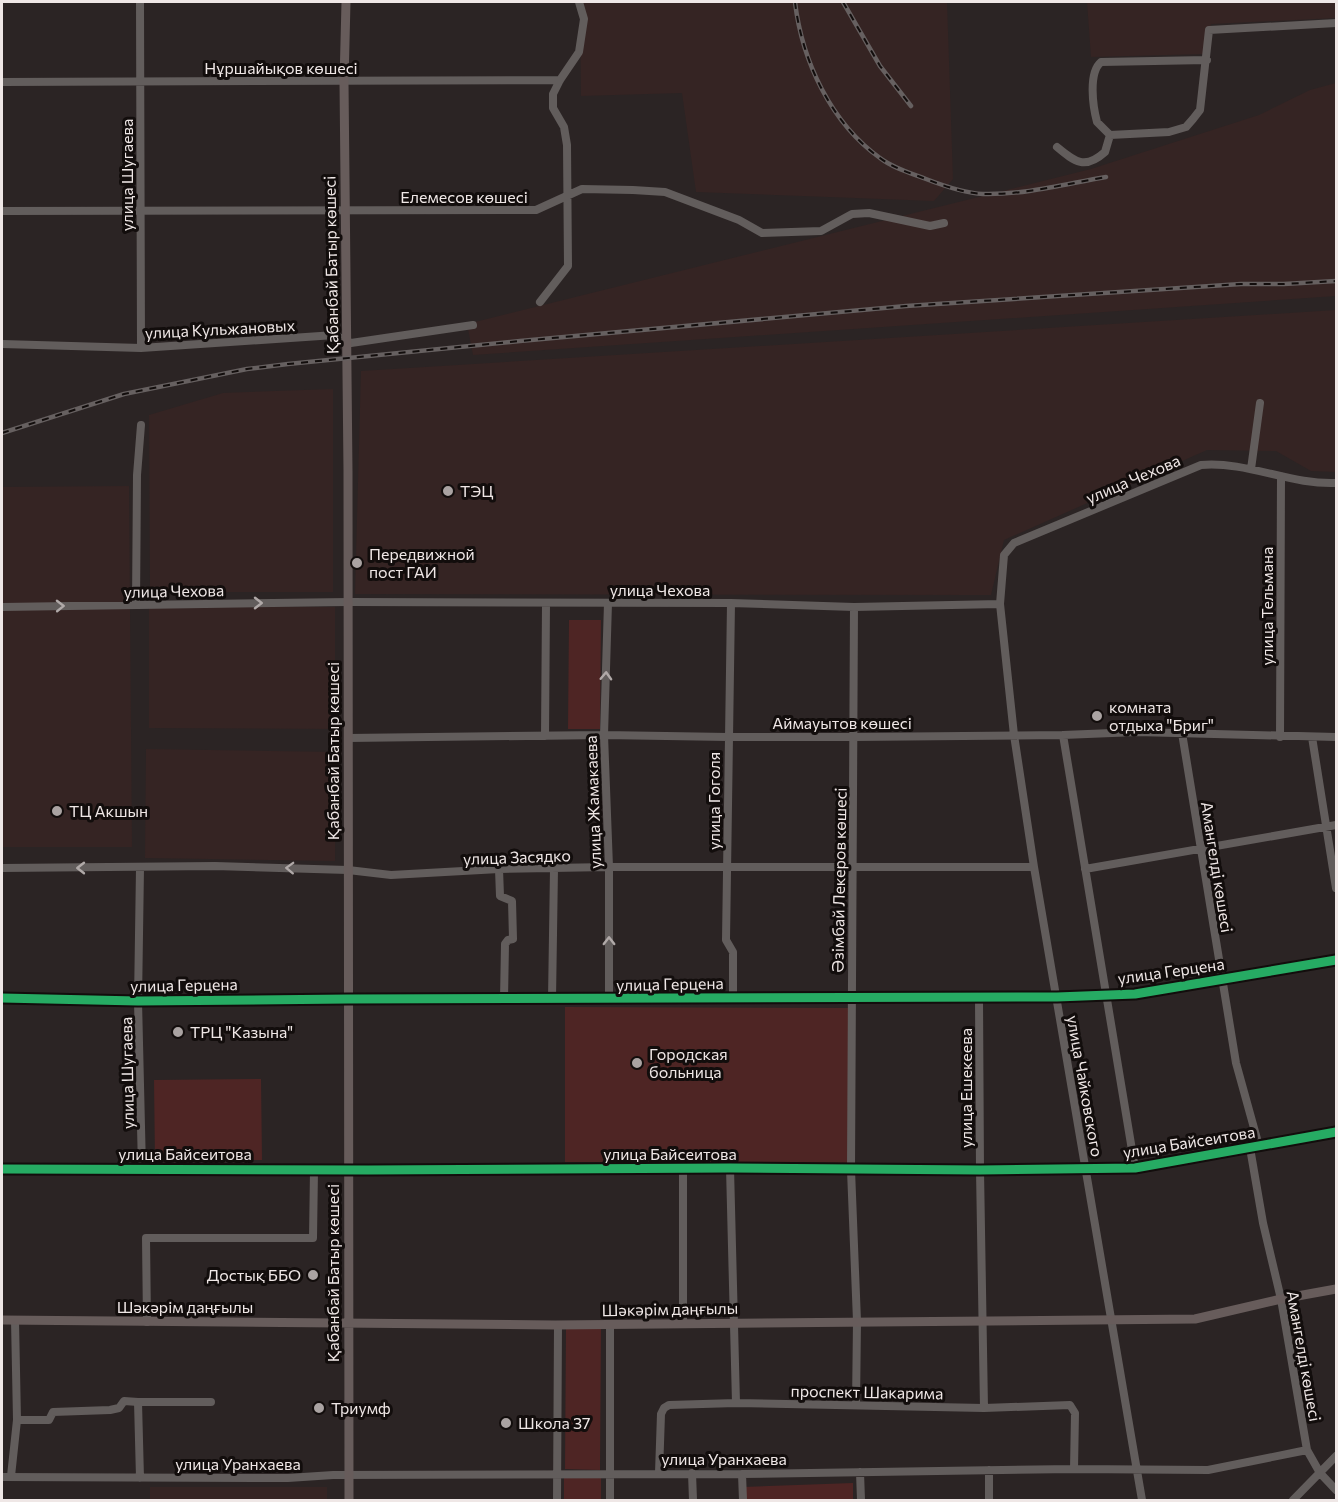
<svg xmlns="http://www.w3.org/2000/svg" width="1338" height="1502" viewBox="0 0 1338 1502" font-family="Commissioner,sans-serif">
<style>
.built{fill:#352423}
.green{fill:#4e2524}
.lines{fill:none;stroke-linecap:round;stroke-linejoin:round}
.minor{stroke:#625d5c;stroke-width:8}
.major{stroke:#675c5b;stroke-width:9}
.rail-casing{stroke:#666060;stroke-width:4.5}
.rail{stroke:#120d0c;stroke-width:2;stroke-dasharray:7;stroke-linecap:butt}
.cycleway-casing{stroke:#120d0c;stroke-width:13}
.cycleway{stroke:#26ab63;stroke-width:9}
.oneway{stroke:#b0a9a8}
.poi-dot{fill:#aaa3a2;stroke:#120d0c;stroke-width:2}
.labels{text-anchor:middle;stroke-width:6;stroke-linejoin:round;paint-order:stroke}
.street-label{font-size:16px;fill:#efe7e6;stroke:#120d0c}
.poi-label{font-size:16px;fill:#efe7e6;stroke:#120d0c;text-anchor:start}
</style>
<rect width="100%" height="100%" fill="#2b2424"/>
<!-- built -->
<path class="built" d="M580,2h367l6,177 -19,22 -238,-9 -14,-99 -101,3z
M1087,2h249v16l-125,6 -6,30 -114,3z
M1336,83v213l-863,59 -6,-31 624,-155 168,-54 51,-25z
M1336,310v162l-25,-1 -35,-20 -69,-1 -203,90 -13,55 -636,-1 6,-223z
M333,389v203h-183l-1,-177 74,-22z
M129,486l3,361h-130v-360z
M149,606l186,1v122l-186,-1z
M146,749l190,3 -1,109 -190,-3z
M150,1487h177v13h-177z"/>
<!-- green -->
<path class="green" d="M569,620h32l-1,109h-32z
M565,1007l286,1v155l-286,-1z
M261,1079l1,81 -107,1 -1,-81z
M566,1329h35l-1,141 -35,-1z
M564,1478h37v22h-37z
M853,1483v17h-109l-1,-13z"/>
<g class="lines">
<!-- minor -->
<path class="minor" d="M140,2l1,346
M1207,60l-106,2c-13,11 -8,45 -4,60l13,13 59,-3 17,-5 7,-8 7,-9 9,-80 127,-7
M2,82l558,-2
M1057,147c18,15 28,23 48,5l5,-17
M2,211l534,-1 46,-21 51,1 32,2 74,28 23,13 59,-2 31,-17 17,-1 61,13 14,-3
M540,302l28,-36 -1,-121 -3,-18 -11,-19v-14l7,-14 19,-28 5,-33 -5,-17
M2,344l139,4 194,-13 16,8 122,-18
M1251,469l9,-66
M608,603l-4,132 5,132v133
M731,603l-5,337 7,12v46
M136,605l1,-130 4,-50
M2,607l346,-5 383,1 123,4 146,-3
M854,607l-3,563 6,151 -1,84
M1182,733l54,330 23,83
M1063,735l72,433
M545,736l1,-132
M1280,737l1,-261
M1312,737l24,151
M348,738l256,-3 124,2h126l209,-2 74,-3 199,5
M2,868l213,-2 133,4 43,5 108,-6 110,-2h425
M140,868l-2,133 4,167
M499,869l1,27 12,5 1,38 -5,1 -3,4 -1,55
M1085,869l251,-44
M2,998l136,3 210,-2 709,-2 78,-3 201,-34
M979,998l1,172 4,238
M552,999l2,-130
M1250,1148l13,75 18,76 26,151 13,23 16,17
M730,1168l6,235
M2,1169l366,1 362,-2 250,2 155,-2 201,-36
M683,1169v155
M15,1320l2,100h32l4,-8 57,-2 9,-2 5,-7 14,1h73
M147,1322l-1,-84h167l1,-68
M138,1402l2,76
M989,1470v30
M860,1472l1,28
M659,1473l2,-59 3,-6 5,-3 67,-2 248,5 86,-3 5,8 -1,56
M692,1473l1,27
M742,1474l1,26
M11,1476l6,-56
M2,1477l286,1 45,-3 409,-1 332,-5 134,1 99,-20
M557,1500l1,-175
M610,1500v-175
M1142,1500l-108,-633 -20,-132 -14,-131 4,-49 10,-12 187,-78c46,-4 90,20 135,18
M1293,1500l43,-44"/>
<!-- major -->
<path class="major" d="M346,2l-2,80 4,389 1,1029
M2,1320l553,5 640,-6 86,-20 55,-10"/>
<!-- rail casing -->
<g class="rail-casing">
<path id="rail" d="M795,2c7,59 36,121 85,156 13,10 30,15 46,21 18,7 38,14 57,15 42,1 82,-10 123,-17
M843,2l37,64 31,40
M2,433l122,-39 123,-25 41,-5 232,-23 386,-35 335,-22h43l52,-3"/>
</g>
<!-- rail -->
<use href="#rail" class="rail"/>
<!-- cycleway casing -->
<g class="cycleway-casing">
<path id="cycleway" d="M2,998l136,3 210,-2 709,-2 78,-3 201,-34
M2,1169l366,1 362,-2 250,2 155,-2 201,-36"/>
</g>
<!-- cycleway -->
<use href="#cycleway" class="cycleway"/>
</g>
<!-- one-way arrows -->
<defs><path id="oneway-chevron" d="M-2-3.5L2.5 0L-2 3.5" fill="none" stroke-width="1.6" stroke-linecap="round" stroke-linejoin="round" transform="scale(1.5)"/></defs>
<g class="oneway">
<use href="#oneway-chevron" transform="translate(258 603)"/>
<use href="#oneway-chevron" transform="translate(60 606) rotate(-1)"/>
<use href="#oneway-chevron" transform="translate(606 676) rotate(-88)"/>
<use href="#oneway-chevron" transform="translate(81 868) rotate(-180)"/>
<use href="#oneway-chevron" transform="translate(290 868) rotate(-178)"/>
<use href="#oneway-chevron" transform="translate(609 941) rotate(-90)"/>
</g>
<!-- markers -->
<g class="poi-dot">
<circle cx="448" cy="491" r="6"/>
<circle cx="357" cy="563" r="6"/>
<circle cx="1097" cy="716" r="6"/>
<circle cx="57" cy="811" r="6"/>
<circle cx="178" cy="1032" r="6"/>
<circle cx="637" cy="1063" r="6"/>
<circle cx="313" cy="1275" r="6"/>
<circle cx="319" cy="1408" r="6"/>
<circle cx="506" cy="1423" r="6"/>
</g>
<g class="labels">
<!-- street labels -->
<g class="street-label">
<text x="281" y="74">Нұршайықов көшесі</text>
<text transform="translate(127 175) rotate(-90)" y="6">улица Шугаева</text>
<text x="464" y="203">Елемесов көшесі</text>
<text transform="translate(331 265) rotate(-91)" y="6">Қабанбай Батыр көшесі</text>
<text transform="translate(220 329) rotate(-3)" y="6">улица Кульжановых</text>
<text transform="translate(1133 479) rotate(-23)" y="6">улица Чехова</text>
<text x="660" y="596">улица Чехова</text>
<text transform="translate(174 591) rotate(-1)" y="6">улица Чехова</text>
<text transform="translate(1267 606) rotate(-90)" y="6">улица Тельмана</text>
<text x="842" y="729">Аймауытов көшесі</text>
<text transform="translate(333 751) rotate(-90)" y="6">Қабанбай Батыр көшесі</text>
<text transform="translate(714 801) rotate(-90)" y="6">улица Гоголя</text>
<text transform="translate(593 802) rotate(-92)" y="6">улица Жамакаева</text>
<text transform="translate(517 857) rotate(-2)" y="6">улица Засядко</text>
<text transform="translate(1217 867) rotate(81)" y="6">Амангелді көшесі</text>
<text transform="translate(839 880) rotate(-89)" y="6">Әзімбай Лекеров көшесі</text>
<text transform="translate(1171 971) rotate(-8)" y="6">улица Герцена</text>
<text transform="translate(670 984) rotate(-1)" y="6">улица Герцена</text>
<text transform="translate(184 985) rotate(-1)" y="6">улица Герцена</text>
<text transform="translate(127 1073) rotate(-91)" y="6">улица Шугаева</text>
<text transform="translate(1085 1086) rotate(80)" y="6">улица Чайковского</text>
<text transform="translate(966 1088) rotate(-90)" y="6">улица Ешекеева</text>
<text transform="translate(1189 1142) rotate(-9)" y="6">улица Байсеитова</text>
<text x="185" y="1160">улица Байсеитова</text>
<text x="670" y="1160">улица Байсеитова</text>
<text transform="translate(333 1273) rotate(-90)" y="6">Қабанбай Батыр көшесі</text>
<text x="185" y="1313">Шәкәрім даңғылы</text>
<text transform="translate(670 1309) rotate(-1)" y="6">Шәкәрім даңғылы</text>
<text transform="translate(1304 1356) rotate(80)" y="6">Амангелді көшесі</text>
<text transform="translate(867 1392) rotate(1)" y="6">проспект Шакарима</text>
<text x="724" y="1465">улица Уранхаева</text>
<text x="238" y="1470">улица Уранхаева</text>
</g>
<!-- poi labels -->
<g class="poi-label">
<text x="460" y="497">ТЭЦ</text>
<text x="369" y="560">Передвижной<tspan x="369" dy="18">пост ГАИ</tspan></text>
<text x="1109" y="713">комната<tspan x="1109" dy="18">отдыха "Бриг"</tspan></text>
<text x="69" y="817">ТЦ Акшын</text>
<text x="190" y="1038">ТРЦ "Казына"</text>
<text x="649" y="1060">Городская<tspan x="649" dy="18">больница</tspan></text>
<text x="301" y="1281" text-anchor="end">Достық ББО</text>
<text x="331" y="1414">Триумф</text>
<text x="518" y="1429">Школа 37</text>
</g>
</g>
<!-- border -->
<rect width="1338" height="1502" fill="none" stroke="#efe7e6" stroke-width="6"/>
</svg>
